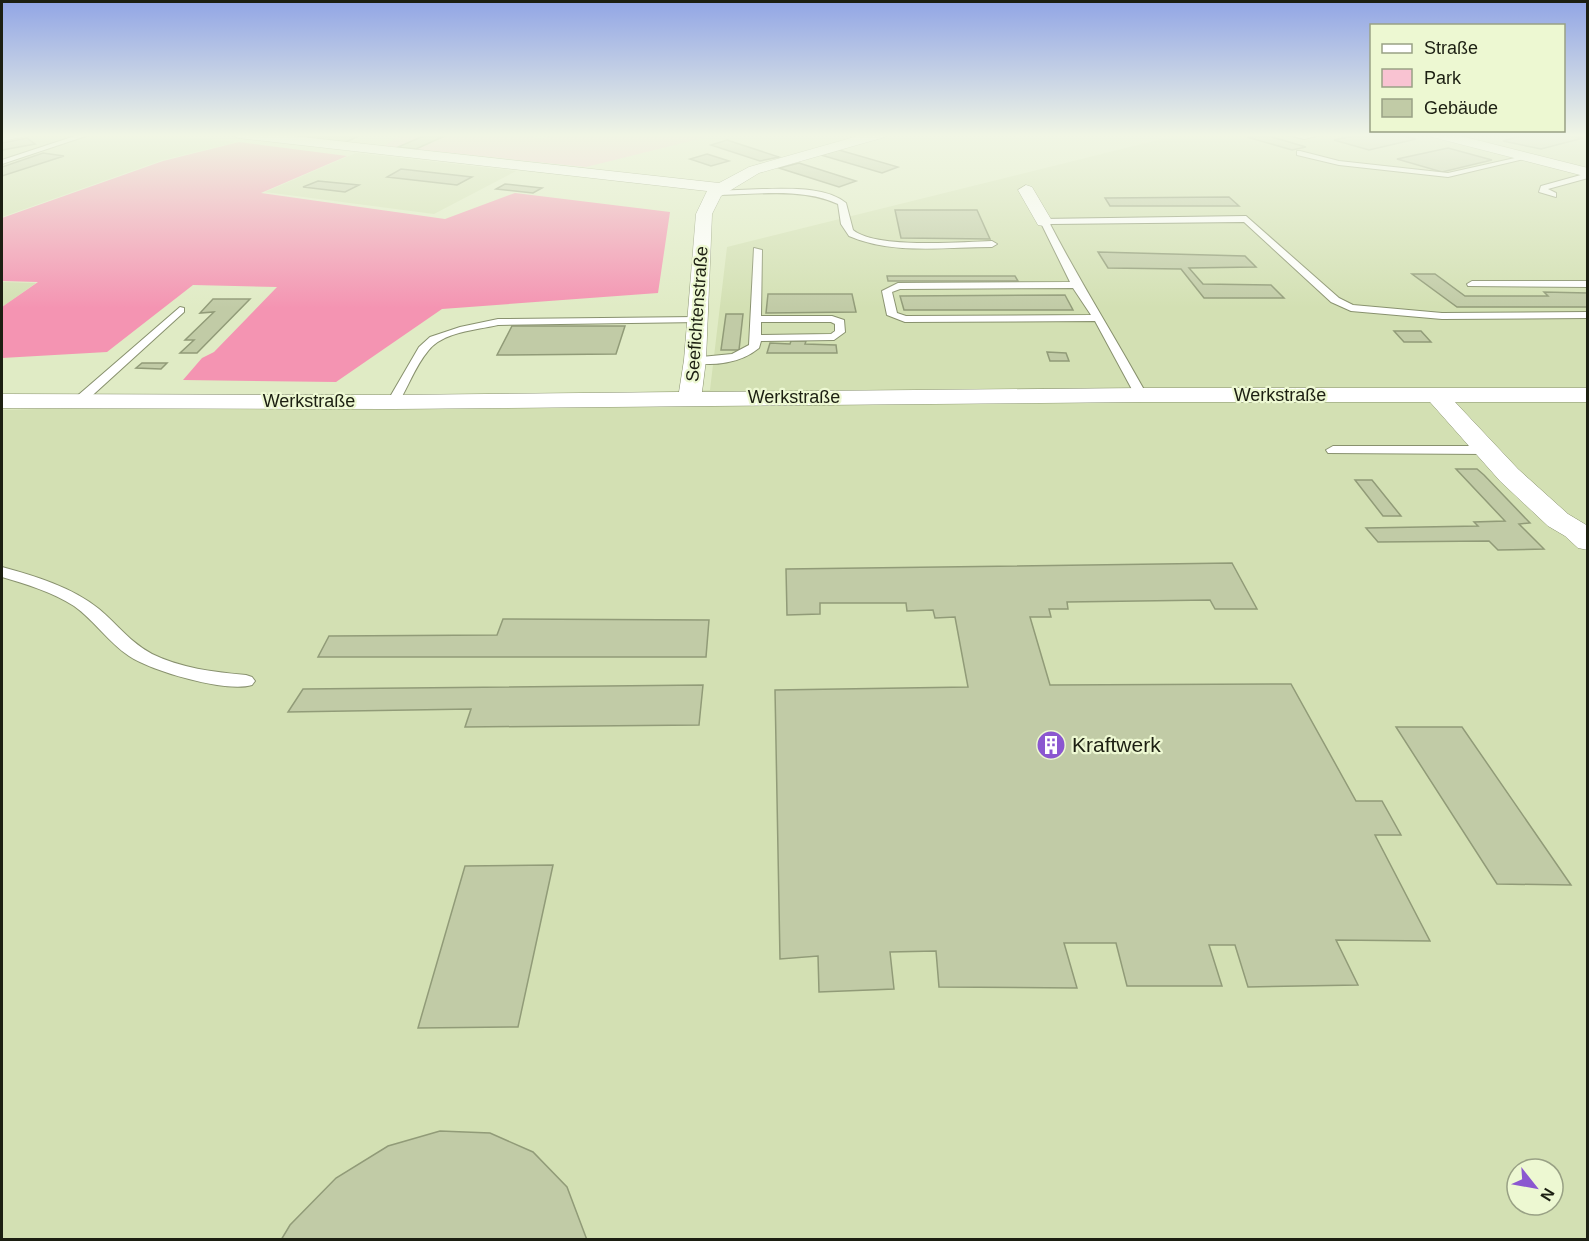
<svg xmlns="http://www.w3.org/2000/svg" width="1589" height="1241" viewBox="0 0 1589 1241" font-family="Helvetica,sans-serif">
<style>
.built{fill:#d3e0b3;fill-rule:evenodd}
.green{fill:#f9c3d2}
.forest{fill:#f494b2}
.building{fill:#c1cba6;stroke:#919b78;stroke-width:1.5}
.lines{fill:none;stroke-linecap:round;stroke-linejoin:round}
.lane-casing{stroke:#88916e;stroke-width:2}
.street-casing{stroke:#88916e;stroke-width:1}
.lane{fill:#fff;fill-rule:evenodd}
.street{fill:#fff;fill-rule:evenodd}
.labels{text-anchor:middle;stroke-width:4.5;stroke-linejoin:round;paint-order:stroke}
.far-street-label{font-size:18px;fill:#1c1f12;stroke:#edf8d2}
.poi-label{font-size:21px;fill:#1c1f12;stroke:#edf8d2;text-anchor:start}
</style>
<rect width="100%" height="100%" fill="#e0ebc5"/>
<!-- built -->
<path class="built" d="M38,134h153l-4,3 50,5 -74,18 -161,57v-77z
M1182,134h405v1105h-1585v-829l708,-20 17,-143zM1517,1169h36v36h-36z
M356,153l160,18 -82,43 -169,-22z
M2,282l34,1 -34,24z"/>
<!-- green -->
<path class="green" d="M403,134h122l14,5 20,-5h160l-133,33 -202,-21z"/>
<!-- forest -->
<path class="forest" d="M239,142l108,14 -86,37 184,26 70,-26 155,19 -12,81 -216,16 -106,73 -153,-2 19,-22 12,-6 63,-65 -84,-2 -86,67 -105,6v-51l36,-25 -36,-1v-63l161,-57z"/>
<!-- building -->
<path class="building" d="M277,134h71l13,1 -15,7z
M428,134h21l-33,15 -18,-2z
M1262,134l44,13 -14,3 -45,-13z
M1343,134h54l19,5 -47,11 -35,-10 18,-4z
M1527,134h38l18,4 -42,11 -38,-8z
M27,138l8,6 -33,6v-7z
M727,140l52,17 -19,4 -49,-16z
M1448,148l44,12 -50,12 -45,-13z
M839,150l59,17 -16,6 -61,-18z
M43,153l21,3 -62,20v-9z
M707,154l22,7 -18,5 -21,-7z
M799,163l57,18 -17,6 -60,-19z
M401,169l71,8 -15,8 -70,-8z
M318,181l41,4 -14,7 -42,-5z
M505,184l37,4 -9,5 -37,-4z
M1229,197l10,9h-129l-5,-8z
M895,210h82l13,29 -89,-1z
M1098,252l147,4 11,11 -67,1 14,16 68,1 13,13h-80l-23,-29 -73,-1z
M1412,274h23l30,22h83l-4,-4 44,1v14h-131z
M887,276h128l3,5h-130z
M768,294h84l4,18 -90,1z
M1065,295l8,15h-169l-4,-14z
M213,299h37l-53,54h-17l14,-13h-9l29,-28 -14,1z
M726,314h17l-4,36h-18z
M512,326h113l-9,28 -119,1z
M1394,331h27l10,11h-27z
M791,341h15l-1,3 31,1 1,8h-70l3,-10 20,1z
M1047,352l19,1 3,8h-19z
M142,363h25l-6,6 -25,-1z
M1456,469h21l7,6 46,48 -11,1 25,25 -46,1 -9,-9 -111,1 -12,-14 112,-2 -4,-4 31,-1z
M1355,480h17l29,36h-18z
M1232,563l25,46h-42l-5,-9 -143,2 1,7h-19l2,8h-21l20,68 241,-1 65,117h26l19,34h-26l55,106 -94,-1 22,45 -110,2 -13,-42h-26l13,41h-95l-11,-43h-52l13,45 -138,-1 -3,-36 -46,1 4,37 -75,3 -1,-36 -38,3 -5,-269 193,-3 -13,-70 -20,1 -2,-8 -26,1 -1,-8h-86v11l-33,1 -1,-46z
M503,619l206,1 -3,37h-388l11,-21 168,-1z
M703,685l-4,40 -234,2 6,-18 -183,3 15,-23z
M1396,727h66l109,158 -74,-1z
M553,865l-35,162 -100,1 47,-162z
M440,1131l50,2 43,19 34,35 20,53h-306l9,-15 46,-47 52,-32z"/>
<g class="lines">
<!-- lane casing -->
<g class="lane-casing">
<path id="lane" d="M81,134h11l-90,30v-4z
M1284,134h41l-21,5z
M1300,151l39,10 109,12 80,-18 4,2 -84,20 -109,-12 -42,-10v-4z
M1588,173v5l-40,11 8,4v4l-17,-5 2,-6z
M762,189c26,0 63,-3 84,14l7,27c23,19 108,12 139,11l5,3 -5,3c-46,0 -100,8 -143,-11l-8,-12 -3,-20c-37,-17 -84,-9 -124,-9l-4,-2 4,-2z
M1246,216l93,82 14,7 89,8 146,-1v6l-146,1 -91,-8 -20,-9 -87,-80 -194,2c30,58 65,113 97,171l-2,3h-8l-2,-3 -40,-74 -190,1 -18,-7 -5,-24 16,-8 172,-1 -30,-61 1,-2zM1073,288l18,27 -185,1 -9,-3 -5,-21 8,-3z
M754,248l8,2 -1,66h71l12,4 1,12 -11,8 -73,1 -2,7c-18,15 -46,19 -68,14v-4l41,-4 17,-9zM761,322h70l4,2v7l-4,3 -70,1z
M1472,281h116v6l-120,-1 -1,-2z
M180,307l4,1v4l-100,91h-8v-6z
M697,317l4,1v4l-203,3c-22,5 -56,7 -70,26 -13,15 -20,37 -31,54h-8l-2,-3 32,-55 11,-10 30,-10 38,-8z
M1333,446h152l7,4 -7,4 -157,-1 -2,-3z
M2,567c33,9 70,20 97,42 18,15 32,34 53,45 28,14 62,18 94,21l6,2 3,4 -3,4c-26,8 -101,-14 -123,-29 -21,-14 -35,-36 -55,-50 -22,-14 -48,-22 -72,-29z"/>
</g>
<!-- street casing -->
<g class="street-casing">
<path id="street" d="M2,134h23l-2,3 -21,4z
M231,134h44l444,49 30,-16 116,-33h22l-2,3 -126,36 -38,23 -9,18 -6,146 -4,32 439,-4h447v14h-133l63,67 50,45 20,12v24l-10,-2 -13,-12 -17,-10 -48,-45 -70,-79h-289l-748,7 -391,-1v-14l391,1 286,-3 5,-32 12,-146 11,-23 -469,-53z
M1430,134h23l135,34v9l-156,-40z
M1026,185l6,2 20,34 -2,4 -6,1 -6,-1 -20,-35z"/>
</g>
<!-- lane -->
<use href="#lane" class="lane"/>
<!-- street -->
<use href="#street" class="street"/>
</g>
<!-- sky -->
<linearGradient id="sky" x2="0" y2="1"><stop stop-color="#91a5e5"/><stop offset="0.44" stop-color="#f1f6e5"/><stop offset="1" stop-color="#f1f6e5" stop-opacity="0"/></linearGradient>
<rect width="1589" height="308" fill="url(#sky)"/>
<!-- icons -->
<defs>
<g id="building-disc" transform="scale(1.5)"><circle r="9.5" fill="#8b57d0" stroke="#edf8d2"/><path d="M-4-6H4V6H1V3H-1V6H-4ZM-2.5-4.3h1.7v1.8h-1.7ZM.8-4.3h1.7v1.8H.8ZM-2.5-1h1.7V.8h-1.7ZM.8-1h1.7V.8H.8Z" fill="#fff"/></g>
</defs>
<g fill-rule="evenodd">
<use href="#building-disc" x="1051" y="745"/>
</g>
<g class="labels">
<!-- far-street labels -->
<g class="far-street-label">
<text transform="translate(697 314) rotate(-86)" y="6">Seefichtenstraße</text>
<text x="1280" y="401">Werkstraße</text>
<text x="794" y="403">Werkstraße</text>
<text x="309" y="407">Werkstraße</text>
</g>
<!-- poi labels -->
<g class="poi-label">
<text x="1072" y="752">Kraftwerk</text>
</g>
</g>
<!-- border -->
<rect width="1589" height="1241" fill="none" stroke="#1c1f12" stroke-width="6"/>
<!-- legend -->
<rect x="1370" y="24" width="195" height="108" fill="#edf8d2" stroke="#99a185" stroke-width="1.5"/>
<rect x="1382" y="44" width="30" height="9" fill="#ffffff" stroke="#99a185" stroke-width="1.5"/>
<text x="1424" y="54" font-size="18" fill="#1c1f12">Straße</text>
<rect x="1382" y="69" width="30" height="18" fill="#f9c3d2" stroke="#99a185" stroke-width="1.5"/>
<text x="1424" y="84" font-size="18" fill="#1c1f12">Park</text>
<rect x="1382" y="99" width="30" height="18" fill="#c1cba6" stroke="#99a185" stroke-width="1.5"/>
<text x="1424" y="114" font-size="18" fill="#1c1f12">Gebäude</text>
<!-- north arrow -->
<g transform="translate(1535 1187) rotate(121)"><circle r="28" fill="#edf8d2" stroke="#99a185" stroke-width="1.5"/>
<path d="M0-4.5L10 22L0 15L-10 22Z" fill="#8b57d0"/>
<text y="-9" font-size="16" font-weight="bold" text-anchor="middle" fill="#1c1f12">N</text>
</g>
</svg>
